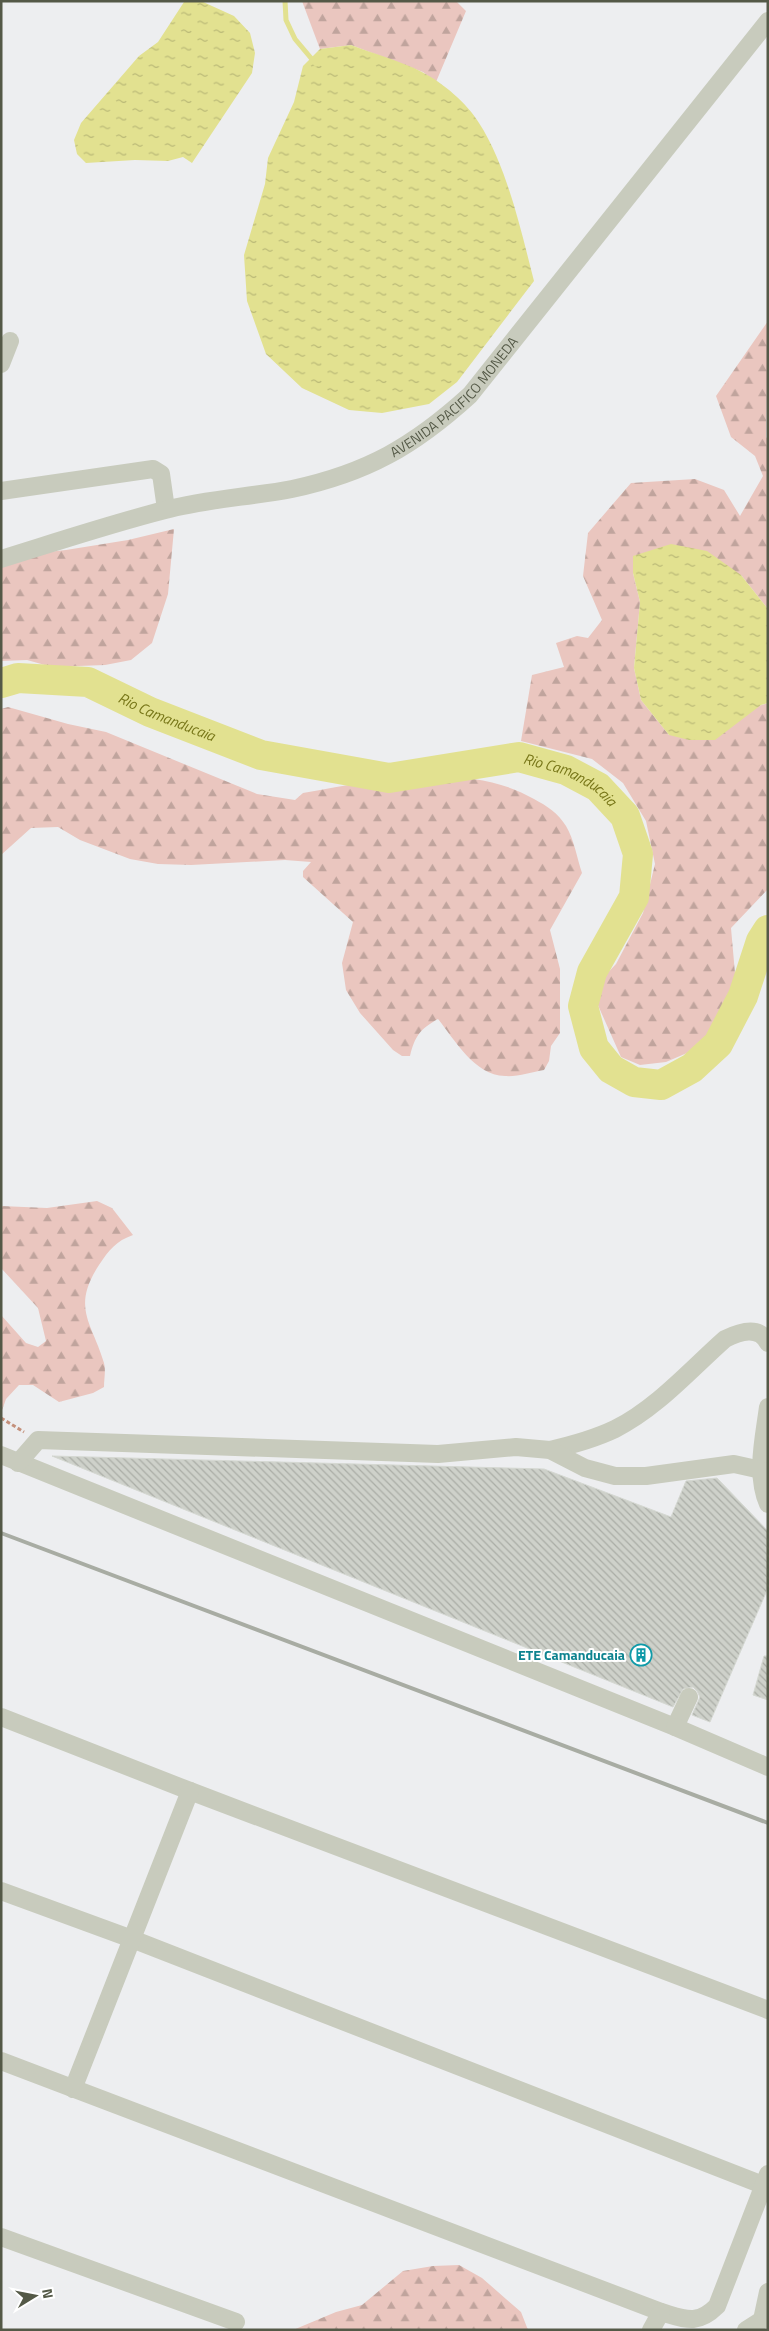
<svg xmlns="http://www.w3.org/2000/svg" width="769" height="2331" viewBox="0 0 769 2331" font-family="'Titillium Web',sans-serif">
<style>
.forest{fill:url(#forest-firs)}
.water{fill:url(#water-ripples)}
.lines{fill:none;stroke-linecap:round;stroke-linejoin:round}
.stream{stroke:#e2e190;stroke-width:5}
.river{stroke:#e2e190;stroke-width:30}
.building{fill:url(#building-back-hatch);stroke:#d5d8d2}
.path{stroke:#c4907b;stroke-width:3;stroke-dasharray:4 2.5;stroke-linecap:butt}
.minor{stroke:#c8cbbd;stroke-width:18}
.rail{stroke:#a8aca3;stroke-width:4}
.labels{text-anchor:middle;stroke-width:4;stroke-linejoin:round;paint-order:stroke}
.street-label{font-size:14px;fill:#545947;stroke:#fff}
.culture-label{font-size:14px;font-weight:bold;fill:#0d838f;stroke:#fff;text-anchor:end}
.water-label{font-size:15px;font-style:italic;fill:#777618;stroke:#fff}
</style>
<defs>
<pattern id="forest-firs" width="22" height="20" patternUnits="userSpaceOnUse" patternTransform="scale(1.25)"><rect width="22" height="20" fill="#eac6bf"/><path d="M5 1l3.5 6h-7zM16 11l3.5 6h-7z" fill="#c0a49d"/></pattern>
<pattern id="water-ripples" width="26" height="14" patternUnits="userSpaceOnUse" patternTransform="scale(1.25)"><rect width="26" height="14" fill="#e2e190"/><path d="M2 4q2-2 4 0t4 0M15 11q2-2 4 0t4 0" fill="none" stroke="#bab977"/></pattern>
<pattern id="building-back-hatch" width="6" height="6" patternUnits="userSpaceOnUse" patternTransform="scale(1.25)"><rect width="6" height="6" fill="#ced1ca"/><path d="M-1 5l2 2M0 0l6 6M5-1l2 2" fill="none" stroke="#aaada6"/></pattern>
</defs>
<rect width="100%" height="100%" fill="#edeef0"/>
<!-- forest -->
<path class="forest" d="M302,1h154l10,10 -30,71 -13,-10 -72,-27 -31,4z
M768,321l-2,116 2,3v169l-27,-34 -108,-2 7,29 -6,66 7,32 28,35 99,-32v186l-37,39 6,68 -13,24 -23,27 -35,15 -26,3 -19,-8 -24,-54 3,-22 16,-17 27,-51 12,-49 -9,-43 -23,-38 -31,-24 -71,-18 11,-66 32,-8 -8,-24 21,-7 11,2 14,-18 -19,-44 5,-43 43,-50 64,-4 29,11 16,26 23,-40 -8,-20 -24,-19 -15,-41z
M174,529l-6,65 -16,49 -21,17 -26,5 -53,2 -25,-7 -26,1v-104l65,-7 62,-10z
M8,707l60,17 38,8 151,62 38,6 8,-7c74,-13 163,-33 231,6 13,7 24,14 32,27 8,13 11,32 16,47l-32,57 10,39v64l-9,13 -2,15 -5,9c-12,2 -27,7 -39,6 -31,-1 -50,-36 -67,-57 -18,10 -23,17 -28,37h-8l-9,-6 -33,-37 -14,-23 -4,-27 11,-41 -50,-45v-6l8,-9 -26,-2 -94,5 -33,-1 -28,-5 -50,-19 -22,-13 -27,1 -30,27v-146z
M97,1201l15,7 21,27c-17,6 -24,15 -34,30 -28,43 -7,57 5,98 2,7 0,16 0,24l-11,6 -34,9 -26,-17h-14l-13,14 -5,14v-98l25,28 12,4 8,-6 -8,-33 -37,-40v-62l46,2z
M459,2265l23,13 39,34 7,18h-235l43,-18 26,-7 41,-34 30,-5z"/>
<!-- water -->
<path class="water" d="M201,1l33,15 16,17 5,20 -3,20 -60,90 -9,-6 -15,4 -33,-1 -49,3 -9,-9 -3,-14 7,-17 58,-67 19,-14 26,-40z
M351,45c23,9 50,16 71,27 21,11 45,31 57,51 28,43 42,108 55,158l-77,101 -28,22 -47,9 -33,-3 -47,-22 -36,-34 -19,-53 -3,-46 21,-71 3,-26 26,-56 9,-36 17,-17z
M671,544l36,7 34,24 27,34v94l-7,2 -46,35h-26l-20,-5 -28,-35 -7,-32 6,-66 -7,-29v-17z"/>
<g class="lines">
<!-- stream -->
<path class="stream" d="M285,1l1,19 9,19 21,25"/>
<!-- river -->
<path class="river" id="s1" d="M1,683l17,-5 70,4 62,30 111,43 128,23 130,-21 47,13 32,17 27,29 13,38 -4,43 -42,75 -9,34 11,42 17,21 23,13 27,3 31,-17 26,-24 25,-48 18,-55 7,-11"/>
</g>
<!-- building -->
<path class="building" d="M52,1456l492,13 127,48 15,-36 31,-3 51,53v57l-58,134 -18,-7 8,-18 -3,-6 -4,-4 -10,2 -10,18z
M764,1656h4v44l-15,-5z"/>
<g class="lines">
<!-- path -->
<path class="path" d="M1,1418l23,14"/>
<!-- minor -->
<g class="minor">
<path d="M1,364l9,-23"/>
<path d="M1,491l152,-22 8,5 5,35"/>
<path id="s2" d="M1,559c55,-17 109,-35 164,-49 41,-11 85,-13 127,-21 75,-16 122,-43 178,-94l298,-374"/>
<path d="M768,1407c-4,31 -13,67 0,97"/>
<path d="M550,1450c22,-5 44,-11 65,-21 42,-21 76,-60 110,-90 14,-7 34,-14 43,4"/>
<path d="M1,1455l674,272 14,-30"/>
<path d="M18,1463l20,-23 400,14 78,-7 34,3 35,18 30,8h31l88,-12 27,6"/>
<path d="M1,1717l189,74 578,219"/>
<path d="M675,1727l93,40"/>
<path d="M1,1891l131,48 631,246"/>
<path d="M1,2061l660,251c24,7 36,14 56,-6l51,-132"/>
<path d="M73,2089l117,-298"/>
<path d="M1,2237l235,85"/>
<path d="M762,2320l6,-28"/>
<path d="M651,2330l10,-18"/>
<path d="M746,2330l22,-14"/>
</g>
<!-- rail -->
<path class="rail" d="M1,1533l767,290"/>
</g>
<!-- icons -->
<defs>
<g id="building-ring" transform="scale(1.125)"><circle r="9.5" fill="#fff" stroke="#0f9aa8" stroke-width="1.5"/><path d="M-4-6H4V6H1V3H-1V6H-4ZM-2.5-4.3h1.7v1.8h-1.7ZM.8-4.3h1.7v1.8H.8ZM-2.5-1h1.7V.8h-1.7ZM.8-1h1.7V.8H.8Z" fill="#0f9aa8"/></g>
</defs>
<g fill-rule="evenodd">
<use href="#building-ring" x="641" y="1655"/>
</g>
<g class="labels">
<!-- street labels -->
<g class="street-label">
<text dy="5" stroke="none"><textPath href="#s2" startOffset="491">AVENIDA PACIFICO MONEDA</textPath></text>
</g>
<!-- culture labels -->
<g class="culture-label">
<text x="625" y="1660">ETE Camanducaia</text>
</g>
<!-- water labels -->
<g class="water-label">
<text dy="5" stroke="none"><textPath href="#s1" startOffset="174">Rio Camanducaia</textPath></text>
<text dy="5" stroke="none"><textPath href="#s1" startOffset="594">Rio Camanducaia</textPath></text>
</g>
</g>
<!-- border -->
<rect width="769" height="2331" fill="none" stroke="#545947" stroke-width="5"/>
<!-- north arrow -->
<g transform="translate(35 2296) rotate(80)" stroke="#ffffff" stroke-width="4" paint-order="stroke">
<path d="M0-4L9 19L0 12L-9 19Z" fill="#545947"/>
<text y="-8" font-size="14" font-weight="bold" text-anchor="middle" fill="#545947">N</text>
</g>
</svg>
